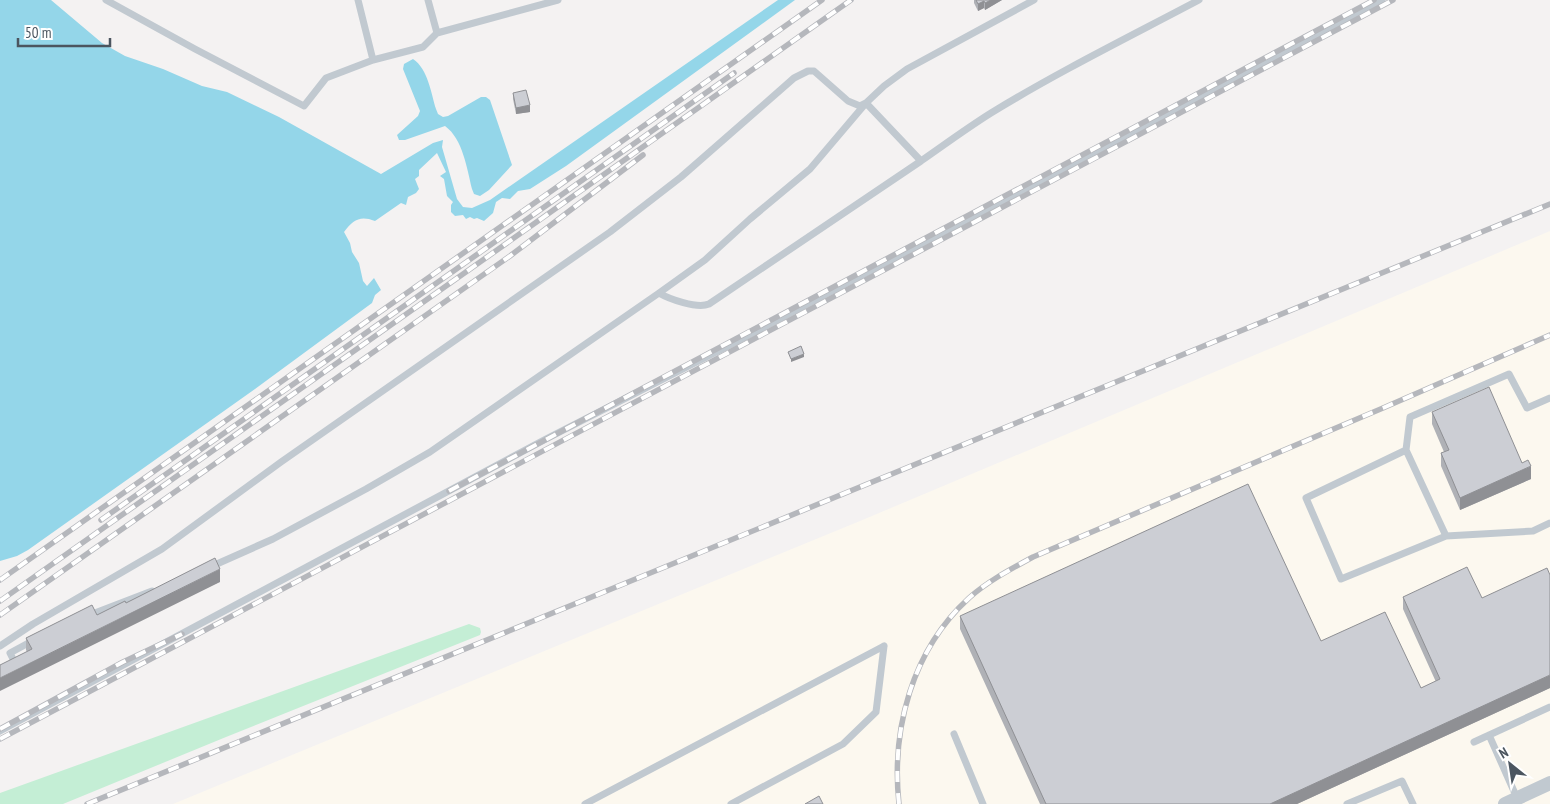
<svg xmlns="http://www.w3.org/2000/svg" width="1550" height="804" viewBox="0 0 1550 804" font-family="'PT Sans Narrow',sans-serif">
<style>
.commercial{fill:#fcf8ef}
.green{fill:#c4eed5}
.water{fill:#94d6e9}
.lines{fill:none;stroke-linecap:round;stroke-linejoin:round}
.service{stroke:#c1c9d0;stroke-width:7}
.minor{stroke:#c1c9d0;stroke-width:14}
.rail-casing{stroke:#b5b7bc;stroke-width:5.5}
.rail{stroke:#fff;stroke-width:4;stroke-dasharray:11;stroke-linecap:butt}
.wall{fill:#afb1b6}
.shaded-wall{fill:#8f9094}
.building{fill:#ccced4;stroke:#8f9094}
</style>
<rect width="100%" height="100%" fill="#f4f2f2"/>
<!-- commercial -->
<path class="commercial" d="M1550,231v573h-1377l687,-283z"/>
<!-- green -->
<path class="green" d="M469,624l11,4 1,4 -1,3 -254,102 -163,67h-63v-11z"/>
<!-- water -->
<path class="water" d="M0,0h51l51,43 23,13 38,13 39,17 25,6 52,25 102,57 52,-31 10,-3 -1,7 15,52 6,8 9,1 18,-8 288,-200h17l-229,166 -36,23 -12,2 -8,8 -8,-1 -6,4 -3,11 -9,8 -7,-3 -3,1 -4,-2 -4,2 -3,-4 -8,1 -4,-4v-7l2,-3 -6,-6 -3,-17 -4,-3 6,-4 -9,-19 -18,17v6l-4,3 4,10 -3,4 -8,4 -2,8 -5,-2 -26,18c-15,-6 -22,-1 -31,11l6,11 2,9 7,11 4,18 4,5 7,-8 7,12 -6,5 -3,8 -117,86 -227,161 -11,6 -17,5z
M413,59c15,10 18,34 23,50l2,5 5,3 5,-1 33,-19h5l4,3 22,65 -23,25 -9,6 -6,-2 -2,-5c-5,-20 -9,-50 -27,-63l-40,14h-6l-2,-5 21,-19 2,-5 -17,-42 1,-5z"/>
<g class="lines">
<!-- service -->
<path class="service" d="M106,0l89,49 109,57 22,-28 47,-18 50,-13 14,-14
M358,0l15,60
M428,0l9,33 121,-33
M921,161l-212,143c-12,5 -40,-5 -50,-11l46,-33 45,-41 60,-50 56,-66 55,58c23,-16 46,-33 70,-48 67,-41 138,-76 208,-113
M1406,450l4,-33 99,-43 18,34 23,-10
M1446,536l-40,-86 -100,48 35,81 105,-43 87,-5 17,-8
M210,567l63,-28 93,-50 64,-37 229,-159
M87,616l65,-25
M0,646l33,-22 129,-75 119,-87 329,-230 71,-55 113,-99 14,-7h6l34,30 12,5 6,-3 18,-17 23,-17 127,-69
M16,665l-6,-12 24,-13
M0,731l544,-291 184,-94 654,-346
M954,734l29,70
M1489,735l28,63
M1474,742l76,-35
M585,804l299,-158
M731,804l112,-60 33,-32 8,-66
M1347,804l55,-23 11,23"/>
<!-- minor -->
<path class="minor" d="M1505,804l45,-21"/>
<!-- rail casing -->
<g class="rail-casing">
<path id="rail" d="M449,491l925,-491
M101,520l633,-447
M0,580l822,-580
M0,601l851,-601
M0,615l510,-359 133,-101
M0,729l123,-67 59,-28
M0,739l1393,-739
M87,804l1463,-600
M899,804c-8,-75 13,-154 70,-206 19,-17 42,-29 64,-41l350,-149 167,-73"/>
</g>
<!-- rail -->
<use href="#rail" class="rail"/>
</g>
<!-- wall -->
<path class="wall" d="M974,0h28l-17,10 -1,-2 -6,3 -4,-8z
M513,93l17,19 -14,2 -3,-15z
M1432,412l90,51 9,16 -71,31 -19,-44v-13l3,-1 -12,-28z
M220,582l-193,70 -1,-2v-12l71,-23 29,-12z
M1403,597l79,1 68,90 -253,116h-257l-80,-175v-13l361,25 100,47 15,-6 -33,-73z"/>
<!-- shaded-wall -->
<path class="shaded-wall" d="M991,0h11l-17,10v-7z
M984,1v7l-6,3v-7z
M530,105v7l-14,2v-6z
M804,354v3l-13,5v-3z
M1531,466v13l-71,31v-12z
M220,569v13l-220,109v-13z
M1550,675v13l-253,116h-27z"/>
<!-- building -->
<path class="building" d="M976,0h15l-6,3 -1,-2 -6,3z
M526,90l4,15 -14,3 -3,-15z
M801,346l3,8 -13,5 -3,-7z
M1489,387l33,76 6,-3 3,6 -71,32 -19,-45 8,-3 -17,-38z
M1248,484l73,157 64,-29 36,76 19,-9 -37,-82 64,-30 15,31 65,-30 3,7v100l-280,129h-224l-86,-188z
M215,558l5,11 -220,109v-13l32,-16 -6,-11 66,-33 5,10 28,-14 1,2z
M819,796l4,8h-18z"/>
<!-- north arrow -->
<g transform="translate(1510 764) rotate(330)" stroke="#ffffff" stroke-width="4" paint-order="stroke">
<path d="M0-4L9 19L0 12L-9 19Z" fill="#4b555f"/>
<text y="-8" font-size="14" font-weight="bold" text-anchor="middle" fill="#4b555f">N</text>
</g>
<!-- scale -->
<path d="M18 38v8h92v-8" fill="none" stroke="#4b555f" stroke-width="2.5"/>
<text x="25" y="38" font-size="15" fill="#4b555f" stroke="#ffffff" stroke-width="4" paint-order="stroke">50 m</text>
</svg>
